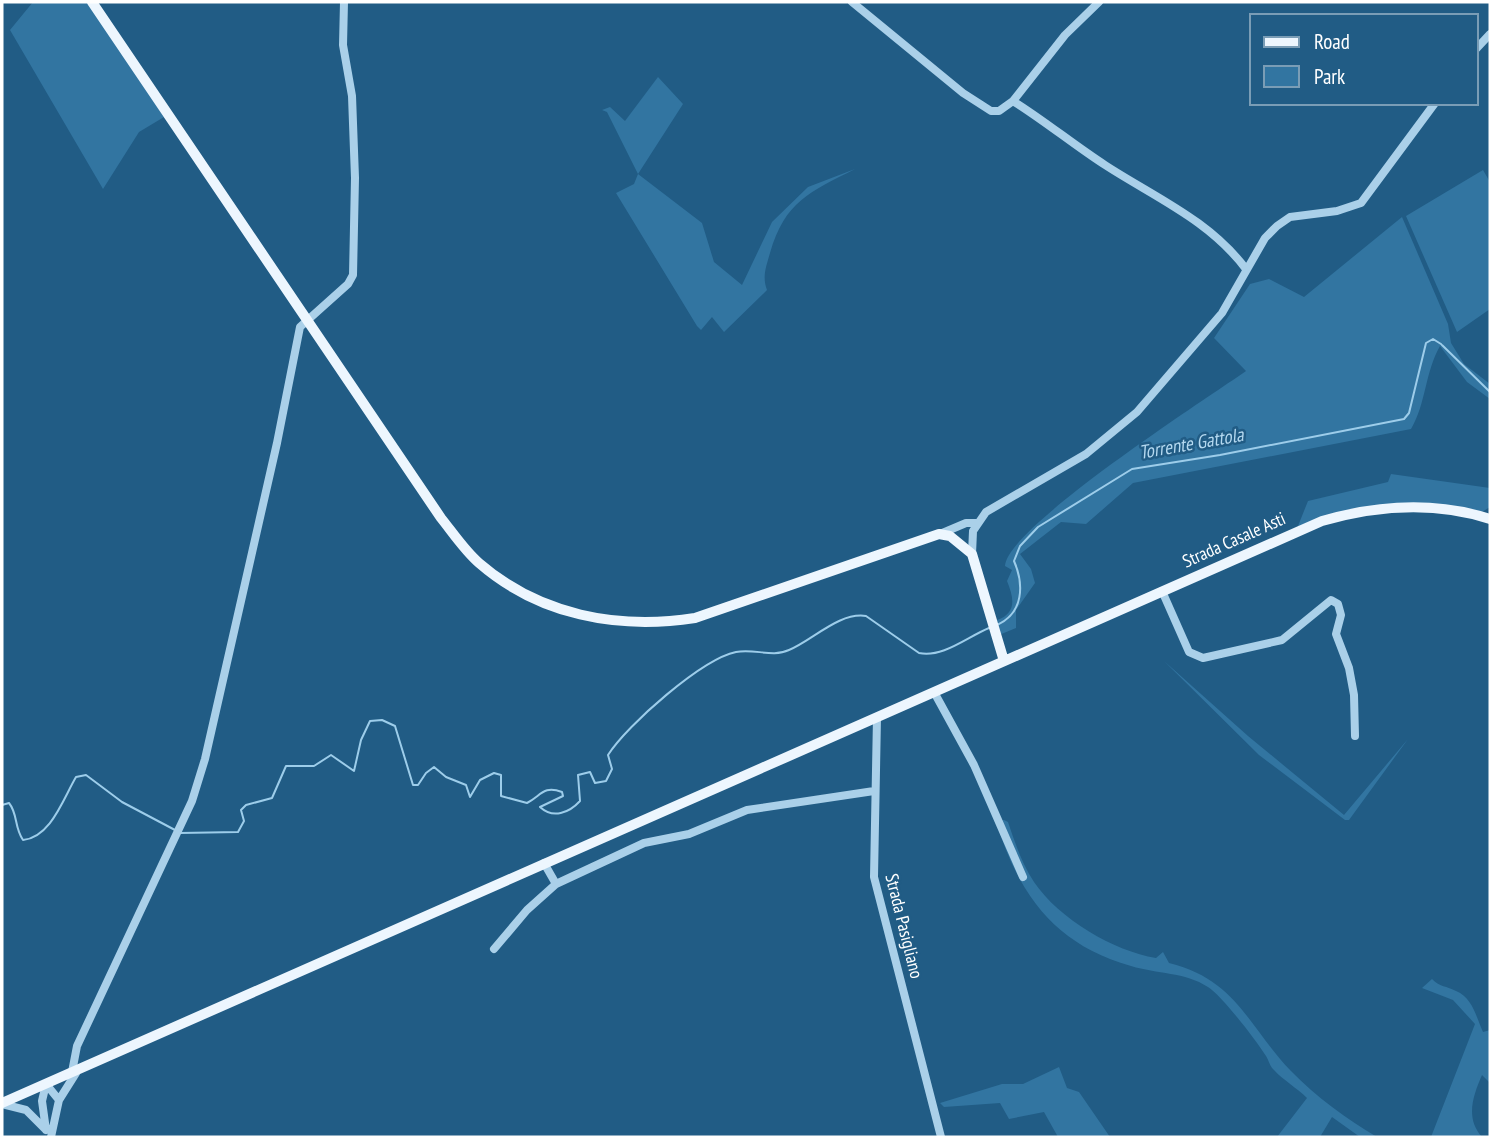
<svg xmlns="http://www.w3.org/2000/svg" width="1492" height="1139" viewBox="0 0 1492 1139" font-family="'PT Sans Narrow',sans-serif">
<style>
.green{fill:#3275a1}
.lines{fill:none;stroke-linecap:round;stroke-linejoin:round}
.stream{stroke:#9dcdea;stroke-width:2}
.minor{stroke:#aad0e9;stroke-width:8}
.major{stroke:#edf6fe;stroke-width:10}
.labels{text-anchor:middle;stroke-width:5;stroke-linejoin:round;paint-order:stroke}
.street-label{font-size:18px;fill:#fff;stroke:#215c85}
.water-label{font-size:19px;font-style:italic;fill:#b5d9f0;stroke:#215c85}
</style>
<rect width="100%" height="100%" fill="#215c85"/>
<!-- green -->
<path class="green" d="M33,2h55l76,115 -25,15 -36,57 -93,-159z
M658,77l25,27 -45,70 64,49 12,39 28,23 30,-63 36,-35 47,-18c-45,23 -70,32 -85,84 -4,14 -8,24 -3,37l-43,42 -12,-15 -11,13 -4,-4 -81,-133 18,-9 4,-10 -31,-62 -5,-2 8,-3 15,14z
M1483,170l7,12v127l-33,23 -51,-116z
M1402,217l46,107 3,19 13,21 26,20v15l-23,-17 -27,-36c-15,26 -14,58 -29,83l-278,54 -47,41 -25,-2 -41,32 11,15 4,14 -19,27v18l-17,7 -2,-15c20,-7 17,-22 10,-39l5,-11 -7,-4c2,-39 201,-167 241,-195l-32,-33 36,-54 19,-5 35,18z
M1391,474l99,14v19l-13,8 -75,-9 -106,25 12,-30 80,-19z
M1164,661l84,75 96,79 64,-76 -59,81h-4l-86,-65z
M1004,820l4,2c7,21 14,42 26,60 25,37 80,69 122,76l7,-6 6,11c68,17 78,62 122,108 24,25 57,49 86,66h-17l-28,-20 -12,20h-43l30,-39c-10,-10 -24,-18 -33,-28 -4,-3 -5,-9 -8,-14 -10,-16 -44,-60 -58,-69 -23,-15 -51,-13 -77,-21 -76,-21 -113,-72 -135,-145z
M1432,979c7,8 15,7 24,12 17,7 20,26 27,41l7,-2v53l-8,-8c-9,21 -17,43 0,62h-51l44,-113 -22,-24 -31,-12z
M1059,1067l8,21 12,4 31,45h-52l-14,-25 -35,7 -9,-16 -56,4 -4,-4 62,-19h21z"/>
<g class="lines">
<!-- stream -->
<path class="stream" d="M1442,345l48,47
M997,625c27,-12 27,-41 17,-64l6,-15 18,-19 94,-58 88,-14 184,-36 5,-6 17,-70 7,-4 8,5
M2,805l7,-2c9,11 5,24 14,37 28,-3 40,-41 53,-63l10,-2 36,27 53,28
M180,833l58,-1 6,-11 -3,-11 5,-5 26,-7 14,-32h28l17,-11 23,16 7,-31 9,-19 12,-1 13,6 18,59h5l8,-12 8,-6 12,10 20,8 4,12 10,-17 14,-7 7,2v21l26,7c14,-7 16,-18 35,-11l1,4 -23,11c13,12 29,6 40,-6l-2,-26 12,-3 5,11 11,-2 6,-12 -4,-14c19,-30 94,-96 128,-103 18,-4 36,6 53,-2 24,-10 50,-38 77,-34l53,37c24,5 48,-16 70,-25"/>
<!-- minor -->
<path class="minor" d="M852,2l111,91 28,18h8l14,-10 52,-66 34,-33
M1476,49l14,-15
M1013,101c32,20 61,44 92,64 51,33 104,55 141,104
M940,534l26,-11h11
M972,554l1,-23 13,-19 100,-58 51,-42 85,-99 43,-75 12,-12 13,-9 47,-6 24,-8 74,-100
M1162,591l27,61 14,6 79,-18 49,-40 7,4 3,11 -5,19 13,34 5,27 1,41
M934,692l40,73 49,112
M877,717l-3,160 67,260
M544,863l12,21
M494,949l33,-39 29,-26 88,-41 45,-9 58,-24 127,-19
M72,1072l5,-26 115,-245 13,-42 72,-316 23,-116 48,-43 5,-9 2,-97 -3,-82 -9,-51 1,-43
M2,1104l24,6 20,20
M46,1130l-4,-29 4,-17 13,16
M51,1137l8,-37 17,-27"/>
<!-- major -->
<path class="major" d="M92,2l349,516c12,15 24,33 38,45 60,52 138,67 216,55l244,-84 11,2 22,18 32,107
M2,1103l1320,-582c56,-16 112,-20 168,-2"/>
</g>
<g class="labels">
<!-- street labels -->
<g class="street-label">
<text transform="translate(1234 540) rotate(-24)" y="6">Strada Casale Asti</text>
<text transform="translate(904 926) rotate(76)" y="6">Strada Pasigliano</text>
</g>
<!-- water labels -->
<g class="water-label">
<text transform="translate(1191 443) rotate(-10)" y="7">Torrente Gattola</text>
</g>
</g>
<!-- border -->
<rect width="1492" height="1139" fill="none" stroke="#ffffff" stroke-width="7"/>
<!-- legend -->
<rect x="1250" y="14" width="228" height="91" fill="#215c85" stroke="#7a9db6" stroke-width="2"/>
<rect x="1264" y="37" width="35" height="10" fill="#edf6fe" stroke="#7a9db6" stroke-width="2"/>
<text x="1314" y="49" font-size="21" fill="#ffffff">Road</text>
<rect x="1264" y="66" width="35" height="21" fill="#3275a1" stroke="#7a9db6" stroke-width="2"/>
<text x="1314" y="84" font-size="21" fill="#ffffff">Park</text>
</svg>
